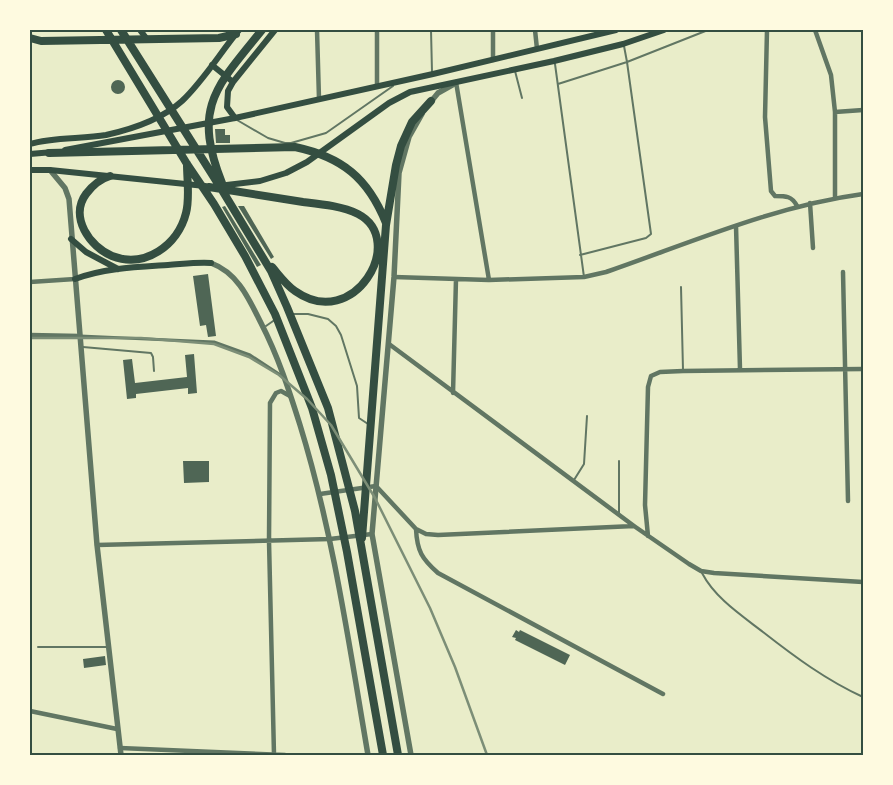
<svg xmlns="http://www.w3.org/2000/svg" width="893" height="785" viewBox="0 0 893 785" font-family="'Sofia Sans Condensed',sans-serif">
<style>
.building{fill:#4f6655}
.lines{fill:none;stroke-linecap:round;stroke-linejoin:round}
.service{stroke:#617663;stroke-width:2}
.pedestrian{stroke:#617663;stroke-width:3}
.minor{stroke:#617663;stroke-width:4.5}
.tertiary{stroke:#617663;stroke-width:5.5}
.secondary{stroke:#344e41;stroke-width:6}
.motorway{stroke:#344e41;stroke-width:8}
.rail{stroke:#7c8e77;stroke-width:2.5}
.neatline{fill:none;stroke:#344e41;stroke-width:2}
</style>
<rect width="100%" height="100%" fill="#e9edc9"/>
<!-- building -->
<path class="building" d="M111 87a7 7 0 1 1 14 0a7 7 0 1 1-14 0Z
M215,129h10v6h5v8h-14z
M225,206l36,59 -4,2 -35,-60z
M238,206h6l30,51 -3,2z
M208,274l8,62 -8,1 -2,-12 -6,1 -7,-50z
M194,354l3,39 -9,1v-6l-52,6v4l-9,1 -4,-39 9,-1 3,24 52,-6 -2,-22z
M183,461h26v21l-25,1z
M516,630l3,2 1,-2 50,25 -5,10 -50,-25 1,-2 -4,-1z
M105,656l1,9 -22,3 -1,-9z"/>
<g class="lines">
<!-- service -->
<path class="service" d="M431,30l1,42
M555,64l29,213
M515,71l7,27
M558,84l69,-22 81,-32
M237,120l31,18 17,5h6l35,-10 67,-47
M580,255l66,-17 5,-4 -24,-172 -3,-16
M681,287l2,83
M292,314h16l20,5 8,7 5,9 16,51 2,32 9,6
M266,326l10,-7
M83,347l68,6 2,4 1,14
M574,480l10,-16 3,-48
M619,513v-52
M702,573c13,25 39,42 61,59 32,25 63,48 100,65
M38,647h68"/>
<!-- pedestrian -->
<path class="pedestrian" d="M80,336l134,6 36,13 32,21"/>
<!-- minor -->
<path class="minor" d="M317,30l2,69
M377,30v56
M535,30l2,19
M767,30l-2,87 6,74 4,5c11,0 17,0 22,10
M815,30l16,45 4,37v86
M493,60v-30
M456,82l33,198
M835,112l28,-2
M810,203l3,45
M736,226l4,143
M843,272l5,229
M394,277l95,3 95,-3 22,-5c84,-29 168,-66 257,-78
M30,282l45,-3
M30,335l50,1
M389,344l245,182 55,38 12,7 13,2 149,9
M453,393l3,-114
M320,494l56,-8 40,43 10,5 12,1 196,-9
M416,529c1,22 6,30 22,44l225,121
M648,536l-3,-31 3,-118 3,-11 9,-4 23,-1 180,-2
M97,545l233,-6 42,-5
M30,711l87,18
M120,748l165,7
M274,755l-5,-214 1,-138 6,-10 5,-2 9,5"/>
<!-- tertiary -->
<path class="tertiary" d="M429,104l9,-11 16,-9
M50,170l15,18 4,11 28,346 24,210
M211,263c27,10 38,36 50,60 17,33 28,67 39,102 33,107 49,219 68,330
M411,755l-39,-221 22,-257 5,-104 10,-36 13,-23"/>
<!-- secondary -->
<path class="secondary" d="M140,30l6,8
M212,65l21,17
M235,118l-8,-11 1,-16 5,-9 42,-52
M30,144c22,-7 52,-5 76,-9 27,-6 55,-15 76,-34 22,-21 38,-48 57,-71
M65,150l170,-32 198,-44 183,-44
M30,154l23,-2
M30,170h20l155,16
M218,186l42,-5 26,-8 21,-11 82,-59 21,-11 144,-31 69,-17 41,-14
M71,239l15,13 32,17
M75,279c29,-11 62,-12 93,-14 15,-1 29,-3 43,-2"/>
<!-- motorway -->
<path class="motorway" d="M106,30l81,134 27,40 31,52 30,58 37,94 19,67 16,77 36,203
M121,30l101,160 49,81 16,36 41,101 27,103 43,244
M30,38l11,3 178,-3 17,-4
M49,153l246,-6c47,10 73,31 91,76
M110,176c-10,3 -18,10 -24,18 -17,23 4,53 26,62 33,13 66,-11 74,-43 4,-15 1,-33 1,-49
M222,183c-30,-76 -6,-96 40,-153
M209,187c31,5 62,10 94,15 17,2 39,4 55,12 50,26 -4,119 -63,77 -9,-6 -16,-16 -23,-24
M362,538l24,-313 10,-60 5,-19 11,-24 19,-21"/>
<!-- rail -->
<path class="rail" d="M30,338h111l73,6 35,13 30,18 28,24 24,26 44,73 55,110 25,59 32,88"/>
</g>
<!-- border -->
<rect width="893" height="785" fill="none" stroke="#fefae0" stroke-width="62"/>
<rect x="31" y="31" width="831" height="723" class="neatline"/>
</svg>
